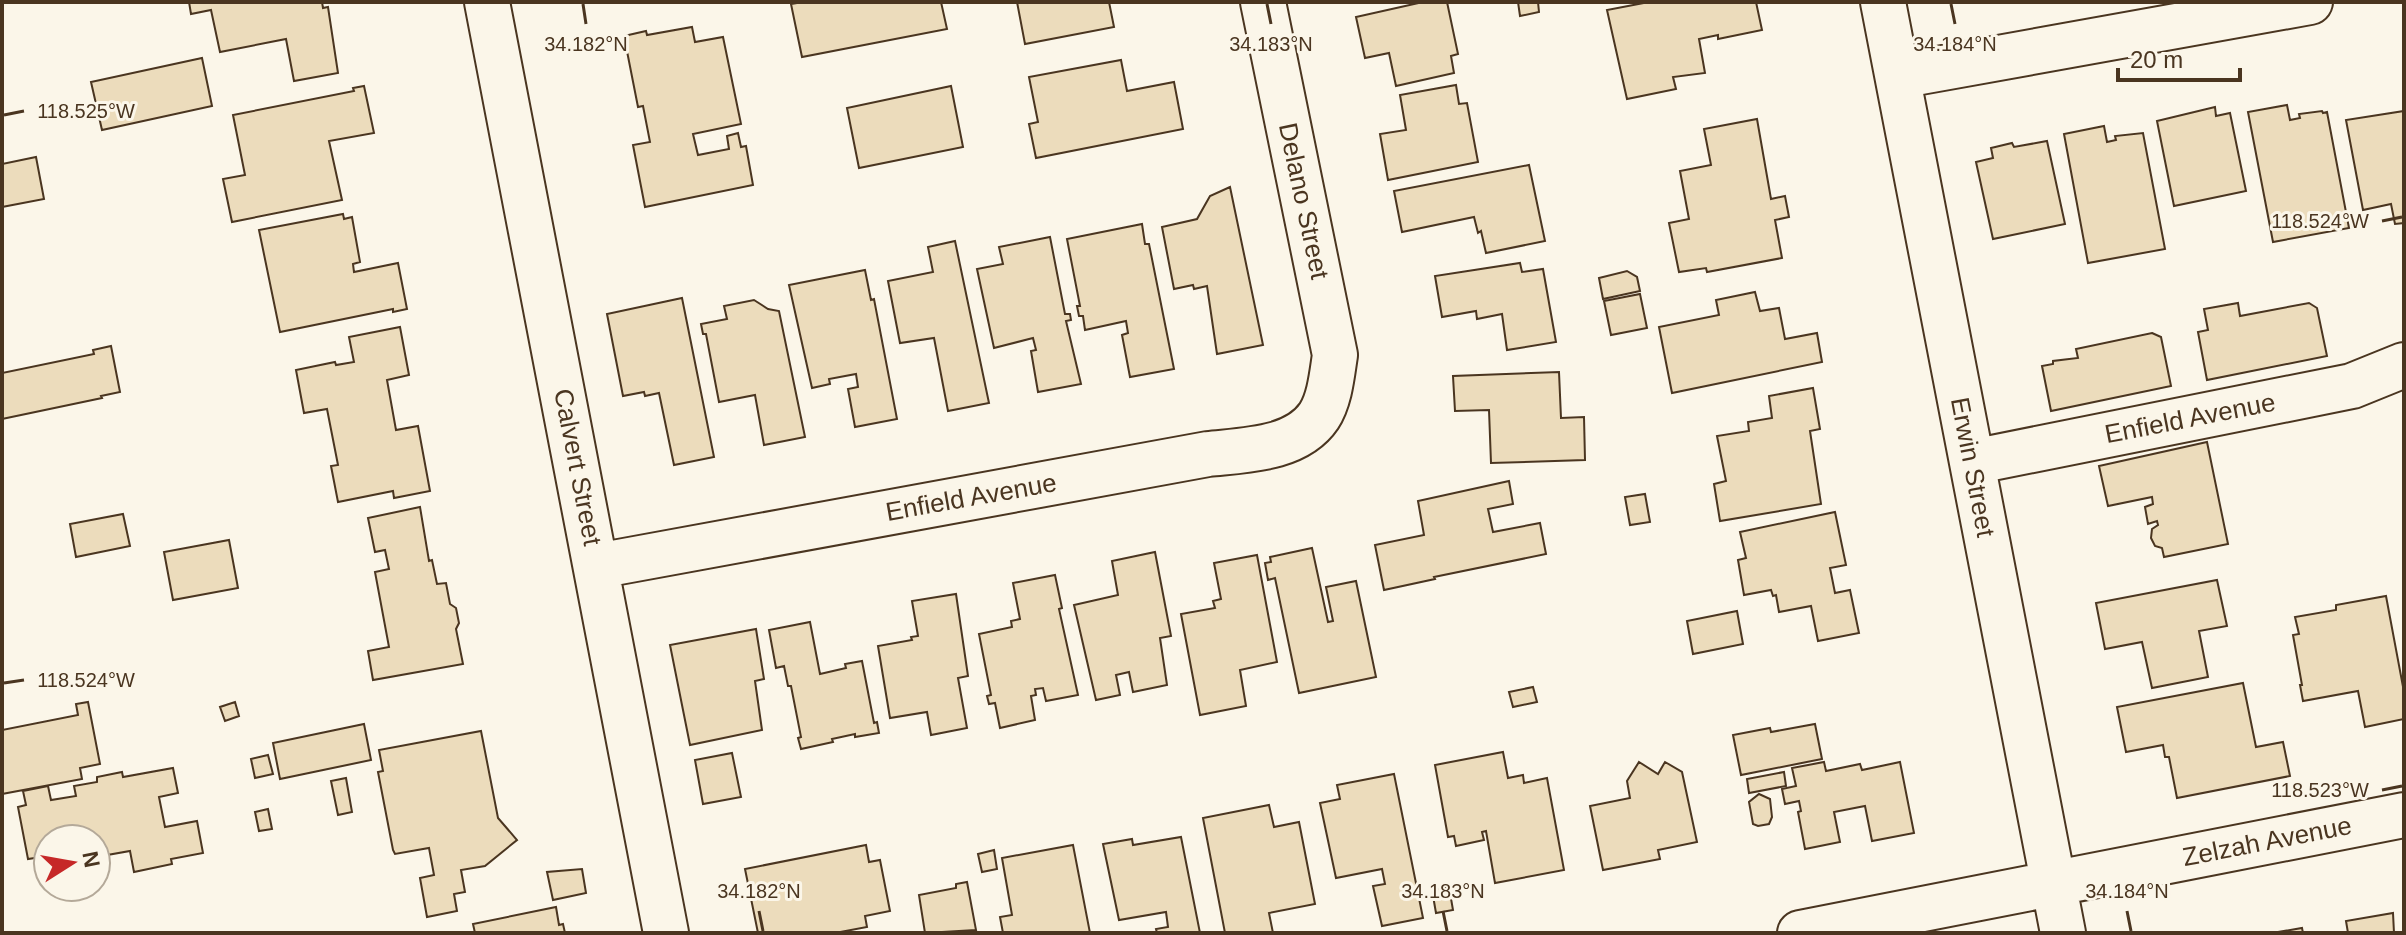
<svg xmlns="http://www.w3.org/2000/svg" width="2406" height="935" viewBox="0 0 2406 935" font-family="Arial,sans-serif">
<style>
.building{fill:#ecdcbc;stroke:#4a3520;stroke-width:2}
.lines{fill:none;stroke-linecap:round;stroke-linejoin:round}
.minor-casing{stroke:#4a3520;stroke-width:48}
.minor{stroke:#fbf6e9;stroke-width:44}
.ticks{fill:none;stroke:#4a3520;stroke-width:3}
.labels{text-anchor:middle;stroke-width:6;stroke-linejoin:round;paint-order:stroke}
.street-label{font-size:26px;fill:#4a3520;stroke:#fbf6e9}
.ticks-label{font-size:20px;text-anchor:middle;fill:#4a3520;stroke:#fbf6e9;stroke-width:6;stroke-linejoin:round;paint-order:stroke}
</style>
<rect width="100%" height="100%" fill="#fbf6e9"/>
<!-- building -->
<path class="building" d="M189,2h133l1,6 5,-1 10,66 -44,8 -8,-42 -66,13 -9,-42 -20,4z
M803,2h138l6,27 -145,28 -11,-53z
M1017,2h92l5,25 -89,17z
M1423,2h24l11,52 -7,2 3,17 -58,13 -7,-33 -24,5 -9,-41z
M1518,2h20l1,10 -19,4z
M1649,2h107l6,28 -44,9v-4l-19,4 6,34 -32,4 3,12 -49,10 -20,-89z
M692,27l3,15 28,-5 18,87 -48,10 5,21 31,-6 -2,-13 11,-3 3,14 5,-1 7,39 -108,22 -12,-62 17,-3 -7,-36 -5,1 -14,-71 22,-5 1,4z
M202,58l10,48 -110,24 -11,-48z
M1121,60l6,31 47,-9 9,47 -147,29 -7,-34 9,-2 -9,-45z
M1456,85l3,19 8,-1 11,59 -90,18 -8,-46 26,-4 -6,-35z
M364,86l10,47 -45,8 13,59 -110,22 -9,-43 22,-4 -12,-60 121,-24 -1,-3z
M951,86l12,61 -104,21 -12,-60z
M2287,105l3,15 10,-2 -1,-4 23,-3 1,2 4,-1 22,116 -76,14 -25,-130z
M2215,107l1,9 14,-3 16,78 -72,15 -17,-85z
M2404,111v112l-9,1 -4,-20 -28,6 -17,-90z
M1757,119l14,80 14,-3 4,21 -14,3 7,38 -75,14 -1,-4 -27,4 -10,-49 20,-4 -9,-48 31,-6 -7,-36z
M2104,126l3,16 9,-2 -1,-4 28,-3 22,116 -77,14 -24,-129z
M2047,141l18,83 -72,15 -17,-77 17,-4 -2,-10 21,-5 2,4z
M36,157l8,42 -42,8v-43z
M1529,165l16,76 -59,12 -5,-22 -3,2 -4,-16 -72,15 -8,-41z
M1230,187l33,158 -46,9 -10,-68 -13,3 -1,-4 -19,4 -12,-62 35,-8 13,-23z
M343,214l1,5 8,-2 8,45 -7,2 1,8 44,-9 9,46 -14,3v-3l-113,23 -21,-102z
M1142,224l3,20h4l25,125 -44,8 -8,-42 6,-2 -2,-12 -41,9 -2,-14h-4l-2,-10h3l-13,-67z
M1050,237l15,77h5l1,6 -5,1 15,63 -43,8 -7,-41 5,-1 -3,-12 -39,10 -17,-79 26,-5 -4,-17z
M955,241l34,162 -41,8 -14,-73 -34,5 -12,-62 45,-9 -5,-25z
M1520,263l2,9 21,-3 13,73 -49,8 -5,-36 -25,5 -1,-8 -34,6 -7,-41z
M865,270l6,30 3,-1 23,120 -42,8 -7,-38 10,-2 -2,-13 -27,5 1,5 -18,4 -23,-103z
M1627,271l10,6 3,14 -37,8 -4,-21z
M1755,292l5,19 19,-3 6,31 32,-6 5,29 -150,31 -13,-66 60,-12 -3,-15z
M1640,294l7,34 -36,7 -7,-34z
M682,298l32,159 -40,8 -15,-72 -14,3 -1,-4 -21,4 -16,-82z
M754,300l14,9 11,2 26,126 -41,8 -9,-50 -36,7 -13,-68h-3l-2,-10 26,-5 -3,-13z
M2238,303l2,13 69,-13 8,5 10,48 -120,24 -9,-48 10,-2 -4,-21z
M400,327l9,48 -22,5 9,50 22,-4 12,65 -36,7 -1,-7 -55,11 -7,-36 7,-1 -11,-56 -23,4 -8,-43 39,-8 1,3 18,-3 -5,-25z
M2152,333l9,4 10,49 -120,25 -9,-45 11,-2v-3l25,-3 -2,-9z
M111,346l9,46 -19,4 1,2 -100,21v-46l92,-19 -1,-4z
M1559,372l2,46 23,-1 1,43 -94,3 -2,-53 -34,1 -2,-35z
M1813,388l7,41 -10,2 11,73 -101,17 -6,-37 12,-3 -9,-45 32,-5 -1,-9 24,-4 -3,-22z
M2207,442l21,102 -64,13 -2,-9 -7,-2 -4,-8 1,-9 6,-4 -1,-4 -9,3 -3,-17 8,-3 -1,-7 -44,9 -9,-40z
M1509,481l4,23 -25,5 5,23 47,-9 6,31 -112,23 1,2 -51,11 -9,-45 49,-10 -6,-34z
M1645,494l5,28 -20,3 -5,-28z
M420,507l9,54 3,-1 5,24 9,-1 4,21 6,4 3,15 -3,6 7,35 -90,16 -5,-29 21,-4 -14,-75 14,-3 -4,-19 -10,2 -7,-34z
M1835,512l11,53 -16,3 5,25 15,-3 9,43 -41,8 -7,-35 -32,6 -3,-17 -3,1 -2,-6 -27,5 -6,-35 8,-2 -6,-26z
M123,514l7,32 -54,11 -6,-33z
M229,540l9,48 -65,12 -9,-48z
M1312,548l16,74 5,-1 -7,-34 30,-6 20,96 -77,16 -24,-115 -7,2 -3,-17 6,-1 -1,-5z
M1155,552l16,84 -11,2 7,47 -34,7 -4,-20 -13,3 4,20 -24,5 -22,-95 44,-10 -6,-34z
M1257,555l20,107 -37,8 6,36 -46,9 -19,-101 34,-6 -2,-7 8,-2 -7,-36z
M1055,575l7,33 -3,1 19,86 -32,6 -3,-13 -8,1 1,6 -5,1 4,24 -35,8 -5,-25 -6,1 -2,-8 4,-1 -12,-61 33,-7 -1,-6 9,-2 -7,-36z
M2217,580l10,46 -28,5 9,46 -56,11 -10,-46 -37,7 -9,-46z
M956,594l12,82 -10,2 9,50 -36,7 -4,-23 -37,6 -12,-72 34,-6 -1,-3 7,-1 -6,-35z
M2386,596l18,96v27l-39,8 -7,-36 -55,10 -3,-16h2l-9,-50 6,-1 -4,-17 41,-7v-5z
M1737,611l6,33 -50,10 -6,-33z
M810,622l10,52 26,-6 -1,-4 17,-3 12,62 3,-1 2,11 -24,4v-3l-23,5 1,3 -32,7 -3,-11 3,-1 -10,-51h-3l-4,-20 -8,2 -7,-38z
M756,629l8,50 -9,2 7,49 -72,15 -20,-100z
M2243,683l13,64 27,-5 7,34 -113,22 -8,-41h-4l-2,-12 -37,7 -9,-45z
M1533,687l4,15 -24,5 -4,-15z
M88,702l12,62 -20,4 2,11 -80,15v-64l76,-15 -2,-11z
M235,702l4,14 -14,5 -5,-14z
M364,724l7,36 -91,19 -7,-36z
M1815,724l7,35 -81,16 -8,-40 37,-7 1,4z
M481,731l17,87 19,22 -32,26 -24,4 4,22 -11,2 3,17 -30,6 -7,-39 14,-3 -5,-27 -34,6 -2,-4 -15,-78 5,-1 -4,-21z
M1503,752l5,26 15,-3 1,8 23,-5 17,92 -69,13 -9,-52 -4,1 2,8 -28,6 -2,-10 -6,1 -13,-72z
M732,753l9,44 -38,7 -8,-44z
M268,755l5,19 -18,4 -4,-19z
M1639,762l19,12 7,-12 17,10 15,70 -39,8 2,9 -57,11 -13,-64 40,-8 -3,-17z
M1824,762l2,9 34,-7 2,6 38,-8 14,71 -42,8 -7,-35 -31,6 6,30 -35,7 -7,-37 3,-1 -2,-10 -14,3 -3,-15 14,-3 -4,-18z
M173,768l5,25 -19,4 6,30 32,-6 6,32 -32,6 1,5 -38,8 -4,-21 -34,6v-18h-48v17l-20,3 -10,-52 8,-2 -3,-14 25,-5 3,14 25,-4 -2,-10 23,-4v-5l25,-5 1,5z
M1784,772l2,14 -37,7 -2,-14z
M1394,774l29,144 -41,8 -9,-40 12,-2 -3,-15 -46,9 -16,-75 20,-4 -3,-14z
M346,778l6,34 -14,3 -7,-34z
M1759,794l11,5 2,18 -3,7 -11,2 -5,-2 -4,-22z
M1269,805l5,22 25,-5 16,82 -46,9 4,20h-48l-22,-115z
M268,809l4,20 -13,2 -4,-19z
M1181,837l19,96h-43l-1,-4 12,-2 -2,-15 -47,8 -16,-76 29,-5 1,6z
M866,845l3,17 11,-2 10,51 -25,5 2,11 -32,6h-77l-13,-64z
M1073,845l17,88h-87l-3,-16 12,-2 -10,-57z
M994,850l3,19 -15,3 -4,-18z
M582,869l4,24 -33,7 -6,-28z
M967,882l9,48 -51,3 -6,-38 37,-7v-4z
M1449,887l4,23 -17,3 -4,-23z
M556,907l3,18 4,-1 2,9h-90l-2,-9z
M2393,913l1,20h-46l-2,-12z
M2302,928l1,5h-31z"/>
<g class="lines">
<!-- minor casing -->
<g class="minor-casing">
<path id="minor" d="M487,2l179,931
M1883,2l180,931
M1898,76l412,-74
M1972,462l380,-76 52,-21
M597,566l611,-112c36,-4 88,-4 111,-38 11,-17 13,-42 16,-61l-72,-353
M1800,933l604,-118"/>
</g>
<!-- minor -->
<use href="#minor" class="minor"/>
</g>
<!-- ticks -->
<path class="ticks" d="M583,4l3,20M1267,4l4,20M1951,4l4,20M4,115l20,-4M2382,221l20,-4M4,683l20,-3M2382,790l20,-4M759,911l4,20M1443,911l4,20M2127,911l4,20"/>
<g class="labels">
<!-- street labels -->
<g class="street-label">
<text transform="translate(1304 201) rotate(78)" y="9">Delano Street</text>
<text transform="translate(2190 418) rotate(-11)" y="9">Enfield Avenue</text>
<text transform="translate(578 467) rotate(79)" y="9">Calvert Street</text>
<text transform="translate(1973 467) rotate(79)" y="9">Erwin Street</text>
<text transform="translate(971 497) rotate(-10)" y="9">Enfield Avenue</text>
<text transform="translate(2267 841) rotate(-11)" y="9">Zelzah Avenue</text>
</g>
</g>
<g class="ticks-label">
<text x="586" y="51">34.182°N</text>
<text x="1271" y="51">34.183°N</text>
<text x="1955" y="51">34.184°N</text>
<text x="86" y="118">118.525°W</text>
<text x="2320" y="228">118.524°W</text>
<text x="86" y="687">118.524°W</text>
<text x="2320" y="797">118.523°W</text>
<text x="759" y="898">34.182°N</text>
<text x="1443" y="898">34.183°N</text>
<text x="2127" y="898">34.184°N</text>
</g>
<!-- border -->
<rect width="2406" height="935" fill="none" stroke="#4a3520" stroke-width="8"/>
<!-- north arrow -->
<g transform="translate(72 863) rotate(79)"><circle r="38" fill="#fbf6e9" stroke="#b4a999" stroke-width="2"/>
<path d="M0-6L14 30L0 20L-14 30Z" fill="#c62828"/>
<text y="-12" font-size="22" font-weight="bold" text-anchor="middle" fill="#4a3520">N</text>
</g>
<!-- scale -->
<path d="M2118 68v12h122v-12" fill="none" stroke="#4a3520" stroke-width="4"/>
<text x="2130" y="68" font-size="24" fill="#4a3520" stroke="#fbf6e9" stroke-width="6" paint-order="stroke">20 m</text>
</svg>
